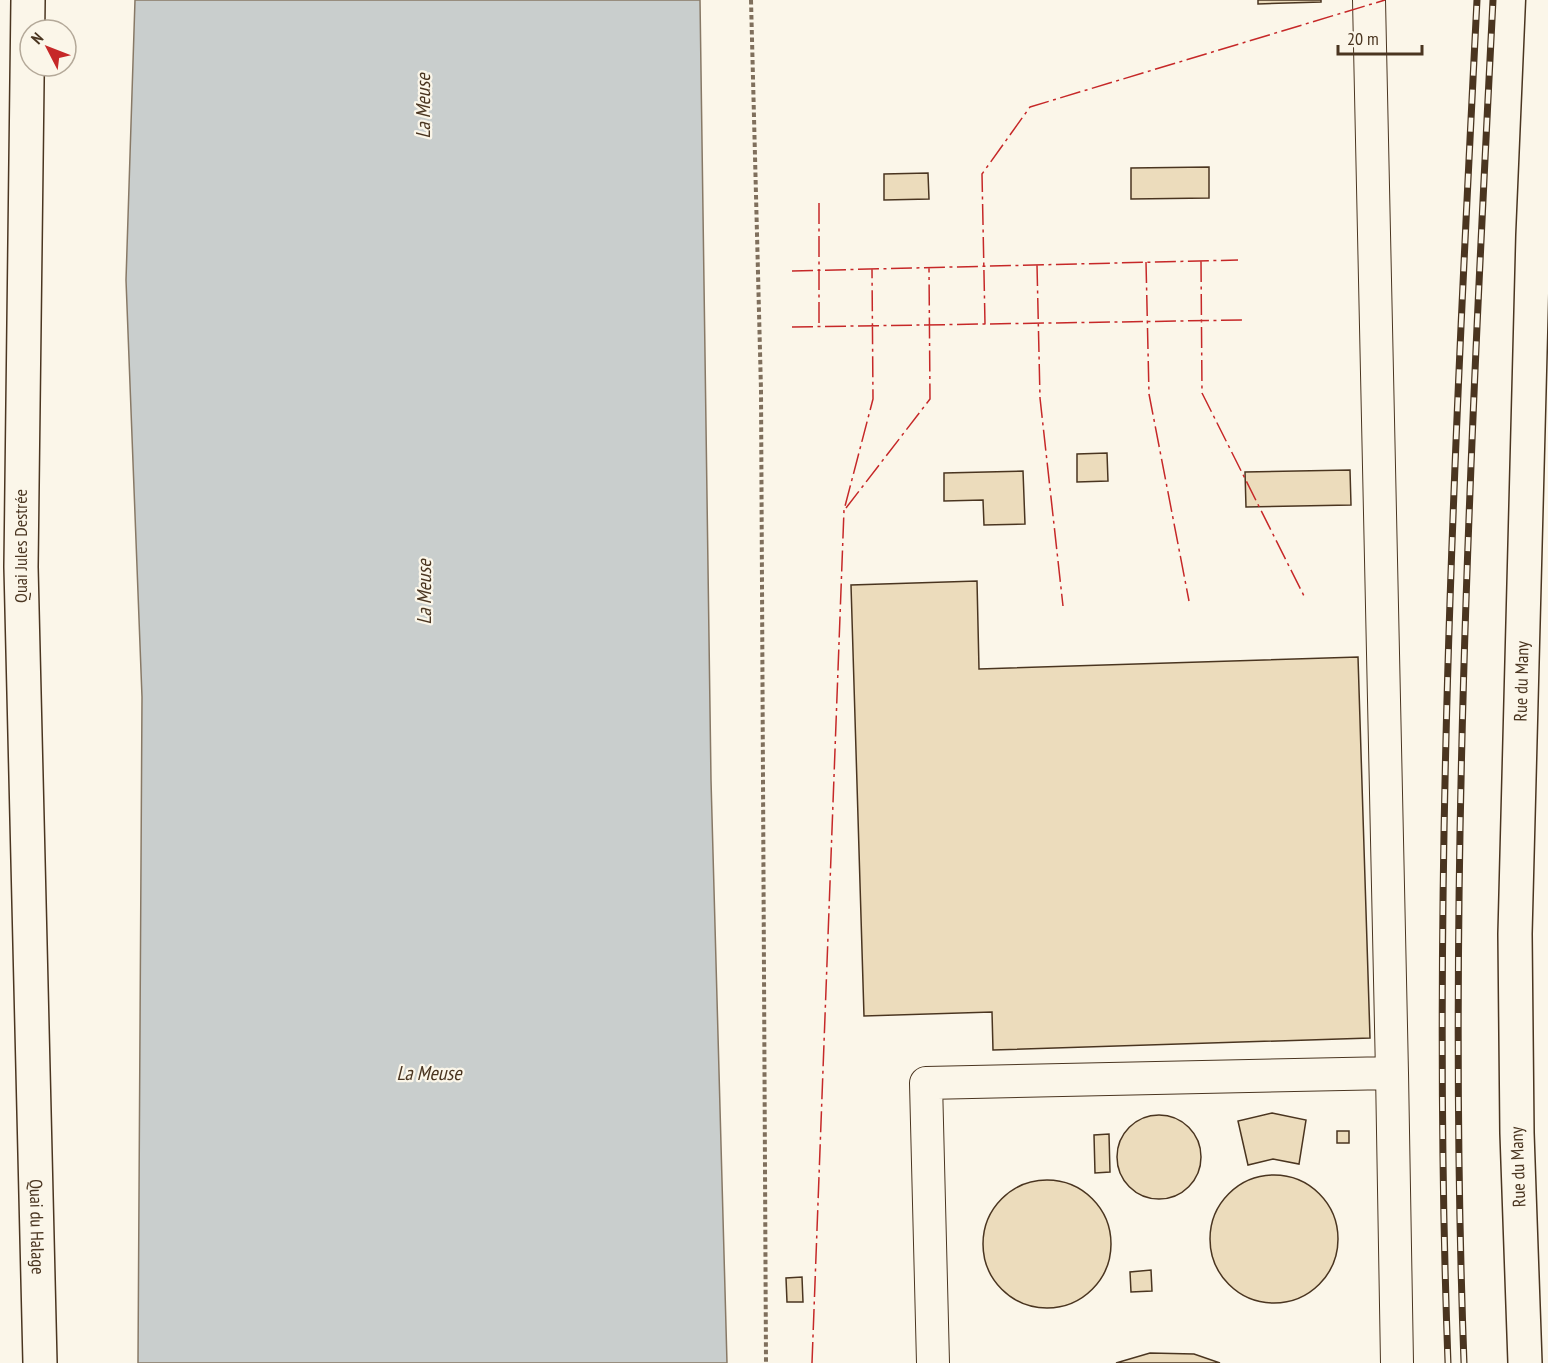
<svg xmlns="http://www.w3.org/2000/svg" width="1548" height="1363" viewBox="0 0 1548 1363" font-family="'PT Sans Narrow',sans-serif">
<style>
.water{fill:#c9cecd;stroke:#887966;stroke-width:1.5}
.building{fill:#ecdcbc;stroke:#4a3520;stroke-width:1.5}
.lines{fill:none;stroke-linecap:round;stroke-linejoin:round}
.minor-casing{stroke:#4a3520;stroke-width:34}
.major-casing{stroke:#4a3520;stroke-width:36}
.path{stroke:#7f6f5c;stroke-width:4;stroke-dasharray:4.5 3;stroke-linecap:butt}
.minor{stroke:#fbf6e9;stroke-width:32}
.major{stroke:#fbf6e9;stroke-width:33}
.rail-casing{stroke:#4a3520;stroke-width:7}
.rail{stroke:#fbf6e9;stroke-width:4.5;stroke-dasharray:14;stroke-linecap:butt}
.power{stroke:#c62828;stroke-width:1.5;stroke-dasharray:21 4.5 3 4.5;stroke-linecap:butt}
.labels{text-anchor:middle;stroke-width:4.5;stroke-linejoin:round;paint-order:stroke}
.street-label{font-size:18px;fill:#4a3520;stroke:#fbf6e9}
.water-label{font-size:20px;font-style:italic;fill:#4a3520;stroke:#fbf6e9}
</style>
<rect width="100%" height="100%" fill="#fbf6e9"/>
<!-- water -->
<path class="water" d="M135,0h565l11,780 16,583h-589l4,-666 -16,-417z"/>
<!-- building -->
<path class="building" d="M1258,0h63v2l-63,2z
M1209,167v31l-78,1v-31z
M928,173l1,26 -45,1v-26z
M1107,453l1,28 -31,1v-28z
M1350,470l1,35 -105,2 -1,-35z
M1023,471l2,53 -41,1 -1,-25 -39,1v-28z
M977,581l2,88 379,-12 12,381 -377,12 -1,-38 -128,4 -13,-431z
M1272,1113l34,7 -7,44 -26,-5 -25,6 -10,-44z
M1117 1157a42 42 0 1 1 84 0a42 42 0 1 1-84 0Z
M1337,1131h12v12h-12z
M1109,1134l1,38 -15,1 -1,-38z
M1210 1239a64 64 0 1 1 128 0a64 64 0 1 1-128 0Z
M983 1244a64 64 0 1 1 128 0a64 64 0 1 1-128 0Z
M1151,1270l1,21 -21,1 -1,-20z
M802,1277l1,25h-16l-1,-24z
M1150,1353l44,1 26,9h-104z"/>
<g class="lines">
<!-- minor casing -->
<g class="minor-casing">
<path id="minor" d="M1392,1073l5,290
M933,1363l-7,-280 466,-10 -23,-1073"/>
</g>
<!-- major casing -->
<g class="major-casing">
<g id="major">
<path id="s1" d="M28,0l-7,567 19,796"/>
<path id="s2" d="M1525,1363l-8,-230 -2,-199 18,-699 10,-235"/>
</g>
</g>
<!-- path -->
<path class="path" d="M751,0l10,390 5,973"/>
<!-- minor -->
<use href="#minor" class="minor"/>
<!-- major -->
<use href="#major" class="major"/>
<!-- rail casing -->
<g class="rail-casing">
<path id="rail" d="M1448,1363c-17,-455 6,-909 29,-1363
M1464,1363c-17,-454 6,-909 29,-1363"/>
</g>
<!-- rail -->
<use href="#rail" class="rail"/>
<!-- power -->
<path class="power" d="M819,203v123
M1201,261l1,132 103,205
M1146,262l3,132 40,207
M1037,265l3,133 23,208
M792,271l446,-11
M985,324l-3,-150 48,-67 355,-107
M792,327l452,-7
M846,508l84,-109 -1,-131
M812,1363l32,-853 29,-111 -1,-130"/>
</g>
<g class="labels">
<!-- street labels -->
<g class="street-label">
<text transform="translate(21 546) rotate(-90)" y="6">Quai Jules Destrée</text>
<text dy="6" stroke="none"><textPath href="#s2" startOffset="682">Rue du Many</textPath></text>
<text transform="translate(1518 1167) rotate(-92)" y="6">Rue du Many</text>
<text dy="6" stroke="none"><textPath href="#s1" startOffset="1227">Quai du Halage</textPath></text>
</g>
<!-- water labels -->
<g class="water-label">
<text transform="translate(423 106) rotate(-90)" y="7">La Meuse</text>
<text transform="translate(424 592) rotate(-90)" y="7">La Meuse</text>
<text x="429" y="1080">La Meuse</text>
</g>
</g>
<!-- north arrow -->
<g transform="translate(48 48) rotate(312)"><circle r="28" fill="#fbf6e9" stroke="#b4a999" stroke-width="1.5"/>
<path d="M0-4.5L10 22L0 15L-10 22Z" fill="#c62828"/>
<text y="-9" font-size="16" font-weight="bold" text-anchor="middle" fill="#4a3520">N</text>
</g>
<!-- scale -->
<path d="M1338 45v9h84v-9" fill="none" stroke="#4a3520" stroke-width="3"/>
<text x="1347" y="45" font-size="18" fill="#4a3520" stroke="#fbf6e9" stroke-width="4.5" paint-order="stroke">20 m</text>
</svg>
